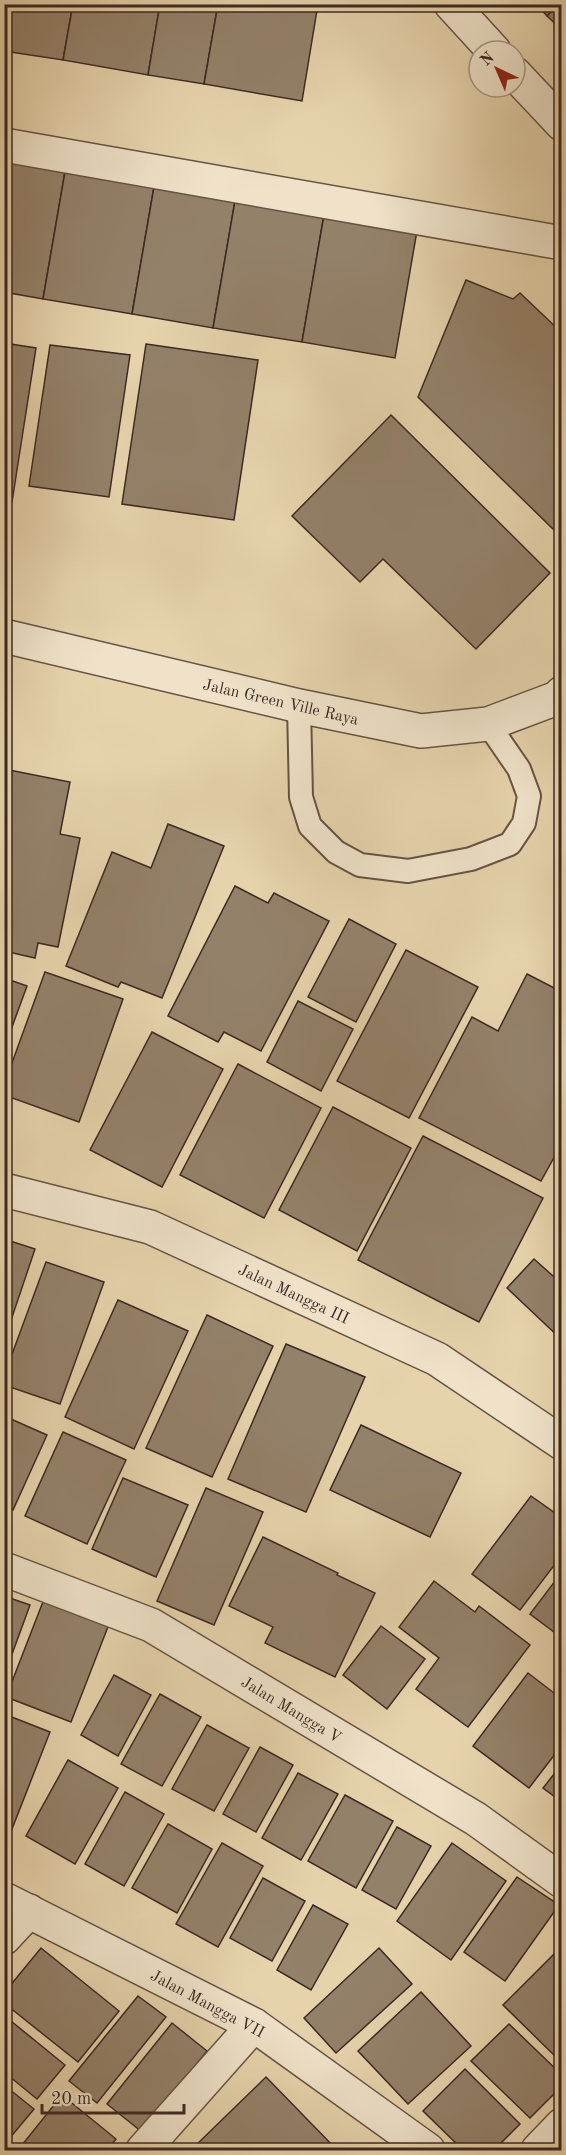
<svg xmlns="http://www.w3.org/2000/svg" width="566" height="2155" font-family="'Old Standard TT',serif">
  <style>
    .building { fill: #94816a; stroke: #3c2922; stroke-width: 1.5 }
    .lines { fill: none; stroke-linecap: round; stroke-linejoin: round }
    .service-casing { stroke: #665444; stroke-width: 26 }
    .minor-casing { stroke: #665444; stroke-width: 36 }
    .tertiary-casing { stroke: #665444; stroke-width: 36 }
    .service { stroke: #efe2c9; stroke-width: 22 }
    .minor { stroke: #efe2c9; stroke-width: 33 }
    .tertiary { stroke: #efe2c9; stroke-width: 33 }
    .labels { text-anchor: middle; stroke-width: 5; stroke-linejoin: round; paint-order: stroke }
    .street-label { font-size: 16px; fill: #3c2922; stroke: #efe2c9 }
  </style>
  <rect width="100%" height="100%" fill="#e6d3ac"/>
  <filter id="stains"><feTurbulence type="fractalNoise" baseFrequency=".00333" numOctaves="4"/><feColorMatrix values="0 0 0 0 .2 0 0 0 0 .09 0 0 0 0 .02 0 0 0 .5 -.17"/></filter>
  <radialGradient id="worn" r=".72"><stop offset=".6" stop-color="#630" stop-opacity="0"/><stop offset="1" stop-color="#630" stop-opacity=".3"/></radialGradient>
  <g class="building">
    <polygon points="4,4 73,4 63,60 4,51"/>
    <polygon points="73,4 160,4 148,75 63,60"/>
    <polygon points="160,4 218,4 204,84 148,75"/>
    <polygon points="218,4 318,4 302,101 204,84"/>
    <polygon points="536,4 559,4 547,16"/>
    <polygon points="559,4 562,4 562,30 547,16"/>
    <polygon points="4,156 66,166 43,299 4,292"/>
    <polygon points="66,166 155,181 132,314 43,299"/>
    <polygon points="155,181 236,195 213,328 132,314"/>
    <polygon points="236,195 325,209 302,342 213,328"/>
    <polygon points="325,209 418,225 395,358 302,342"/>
    <polygon points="466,280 513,299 520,293 562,333 562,523 554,530 418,397"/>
    <polygon points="4,343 36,348 12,502 4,501"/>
    <polygon points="146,344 258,360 234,520 122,504"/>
    <polygon points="50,345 130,355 109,497 29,486"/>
    <polygon points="391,415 550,573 476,649 383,559 360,582 292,516"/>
    <polygon points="4,769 70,782 60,834 80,838 58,947 38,943 35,958 4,951"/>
    <polygon points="168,824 224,846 162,998 121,982 118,987 66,966 112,852 151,868"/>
    <polygon points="235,886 268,903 274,893 329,921 261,1051 224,1032 218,1042 168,1016"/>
    <polygon points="349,919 396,944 356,1022 308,997"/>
    <polygon points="406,950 478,987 409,1118 337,1081"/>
    <polygon points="45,972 123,999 79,1122 4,1095 4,1085"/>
    <polygon points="527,974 562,992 562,1143 541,1181 419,1118 472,1017 498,1031"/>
    <polygon points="4,978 27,986 4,1049"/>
    <polygon points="298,1001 353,1029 321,1091 267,1062"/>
    <polygon points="152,1032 223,1069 162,1187 90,1150"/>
    <polygon points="238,1064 321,1108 264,1218 180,1175"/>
    <polygon points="333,1107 411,1148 357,1251 279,1210"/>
    <polygon points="423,1136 543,1198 479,1322 358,1260"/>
    <polygon points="4,1239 35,1249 4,1341"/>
    <polygon points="534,1259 562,1284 562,1340 507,1288"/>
    <polygon points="46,1262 104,1282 60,1404 4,1385 4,1376"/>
    <polygon points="118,1300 188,1331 134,1449 65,1417"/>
    <polygon points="207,1315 273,1346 212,1477 146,1448"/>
    <polygon points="286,1344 365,1377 306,1512 228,1479"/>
    <polygon points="4,1416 47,1435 13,1510 4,1506"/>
    <polygon points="361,1425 461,1473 430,1537 330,1490"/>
    <polygon points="63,1432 126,1460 87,1544 25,1516"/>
    <polygon points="123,1478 188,1505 156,1577 92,1549"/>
    <polygon points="206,1488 263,1512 214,1625 157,1601"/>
    <polygon points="531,1496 562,1518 562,1555 520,1610 472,1574"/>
    <polygon points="263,1537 338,1573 337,1575 375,1593 335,1677 265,1643 273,1627 229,1606"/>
    <polygon points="562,1572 562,1638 530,1614"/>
    <polygon points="434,1581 475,1612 479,1606 530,1645 468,1727 416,1689 439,1658 399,1627"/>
    <polygon points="46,1594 111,1619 71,1722 6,1697"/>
    <polygon points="4,1596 30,1605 4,1676"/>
    <polygon points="381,1626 425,1659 387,1709 343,1675"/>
    <polygon points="528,1673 562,1699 562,1745 529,1788 473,1746"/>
    <polygon points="114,1675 151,1695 118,1756 81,1735"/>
    <polygon points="160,1694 201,1717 162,1786 121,1764"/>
    <polygon points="4,1714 50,1732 10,1834 4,1832"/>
    <polygon points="207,1725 249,1748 214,1811 172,1789"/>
    <polygon points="260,1747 293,1765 256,1832 223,1814"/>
    <polygon points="68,1760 118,1788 75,1864 26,1836"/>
    <polygon points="562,1764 562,1802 543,1788"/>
    <polygon points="298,1773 338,1794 301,1860 262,1838"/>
    <polygon points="125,1792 164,1814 124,1886 85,1864"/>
    <polygon points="345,1795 393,1821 356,1888 308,1861"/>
    <polygon points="168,1824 212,1849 177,1913 132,1888"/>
    <polygon points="397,1827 431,1846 396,1909 362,1890"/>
    <polygon points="222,1843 263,1866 218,1947 176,1924"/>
    <polygon points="452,1843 506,1881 451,1960 397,1921"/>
    <polygon points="517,1877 559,1905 505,1981 464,1952"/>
    <polygon points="263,1878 305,1901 272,1961 230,1938"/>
    <polygon points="313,1905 348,1924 311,1990 277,1970"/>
    <polygon points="562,1946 562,2055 560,2053 556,2057 503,2005"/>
    <polygon points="41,1948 119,2011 78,2062 4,2003 4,1993"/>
    <polygon points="379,1948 412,1984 336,2053 304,2018"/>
    <polygon points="421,1992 471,2046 408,2104 358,2051"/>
    <polygon points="138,1996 166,2017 97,2103 69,2081"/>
    <polygon points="6,2017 65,2065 37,2099 4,2072"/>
    <polygon points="172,2023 207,2051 142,2132 107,2104"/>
    <polygon points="509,2024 562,2075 562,2086 530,2118 471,2061"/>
    <polygon points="465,2069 520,2124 494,2150 463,2150 423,2111"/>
    <polygon points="266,2077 337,2150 191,2150"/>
    <polygon points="4,2085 34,2109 4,2145"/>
    <polygon points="62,2095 116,2139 107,2150 18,2150"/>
  </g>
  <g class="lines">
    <g class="service-casing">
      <polyline id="service" points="299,706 301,797 310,826 336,852 360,865 408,871 471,859 510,844 524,823 529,796 519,769 488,724"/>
    </g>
    <g class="minor-casing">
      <g id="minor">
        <polyline points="451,4 494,51"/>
        <polyline points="515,74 562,124"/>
        <polyline points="4,145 562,243"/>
        <polyline points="4,1190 150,1227 437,1359 562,1443"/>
        <polyline points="4,1569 151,1625 476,1819 562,1881"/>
        <polyline points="4,1899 254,2025 428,2150"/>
        <polyline points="4,1938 29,1911"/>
        <polyline points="143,2150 254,2025"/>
        <polyline points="538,2150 562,2125"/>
      </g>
    </g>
    <g class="tertiary-casing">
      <polyline id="tertiary" points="4,636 299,706 421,731 488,724 557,698 562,693"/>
    </g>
    <use href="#service" class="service"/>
    <use href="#minor" class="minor"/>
    <use href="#tertiary" class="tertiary"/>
  </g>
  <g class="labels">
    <g class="street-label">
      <text transform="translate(281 701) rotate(13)" y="6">Jalan Green Ville Raya</text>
      <text transform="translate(294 1293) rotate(25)" y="6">Jalan Mangga III</text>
      <text transform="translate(292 1709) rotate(31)" y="6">Jalan Mangga V</text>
      <text transform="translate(208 2003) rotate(28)" y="6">Jalan Mangga VII</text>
    </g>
  </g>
  <rect width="566" height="2155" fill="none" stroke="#e6d3ac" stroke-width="24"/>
  <rect x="6" y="6" width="554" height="2143" fill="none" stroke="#3c2922" stroke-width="3"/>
  <rect x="12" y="12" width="542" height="2131" fill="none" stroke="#3c2922" stroke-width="1.5"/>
  <g transform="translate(497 69) rotate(316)"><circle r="28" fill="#efe2c9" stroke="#a79886" stroke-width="1.5"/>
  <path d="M0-4.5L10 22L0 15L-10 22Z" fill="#8f2418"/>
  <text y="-9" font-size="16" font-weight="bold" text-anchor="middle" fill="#3c2922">N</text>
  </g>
  <path d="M42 2104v9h142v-9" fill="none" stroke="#3c2922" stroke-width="3"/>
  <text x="51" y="2104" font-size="18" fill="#3c2922" stroke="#efe2c9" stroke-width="4.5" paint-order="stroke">20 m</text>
  <rect width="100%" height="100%" filter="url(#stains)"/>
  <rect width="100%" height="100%" fill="url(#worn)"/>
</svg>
